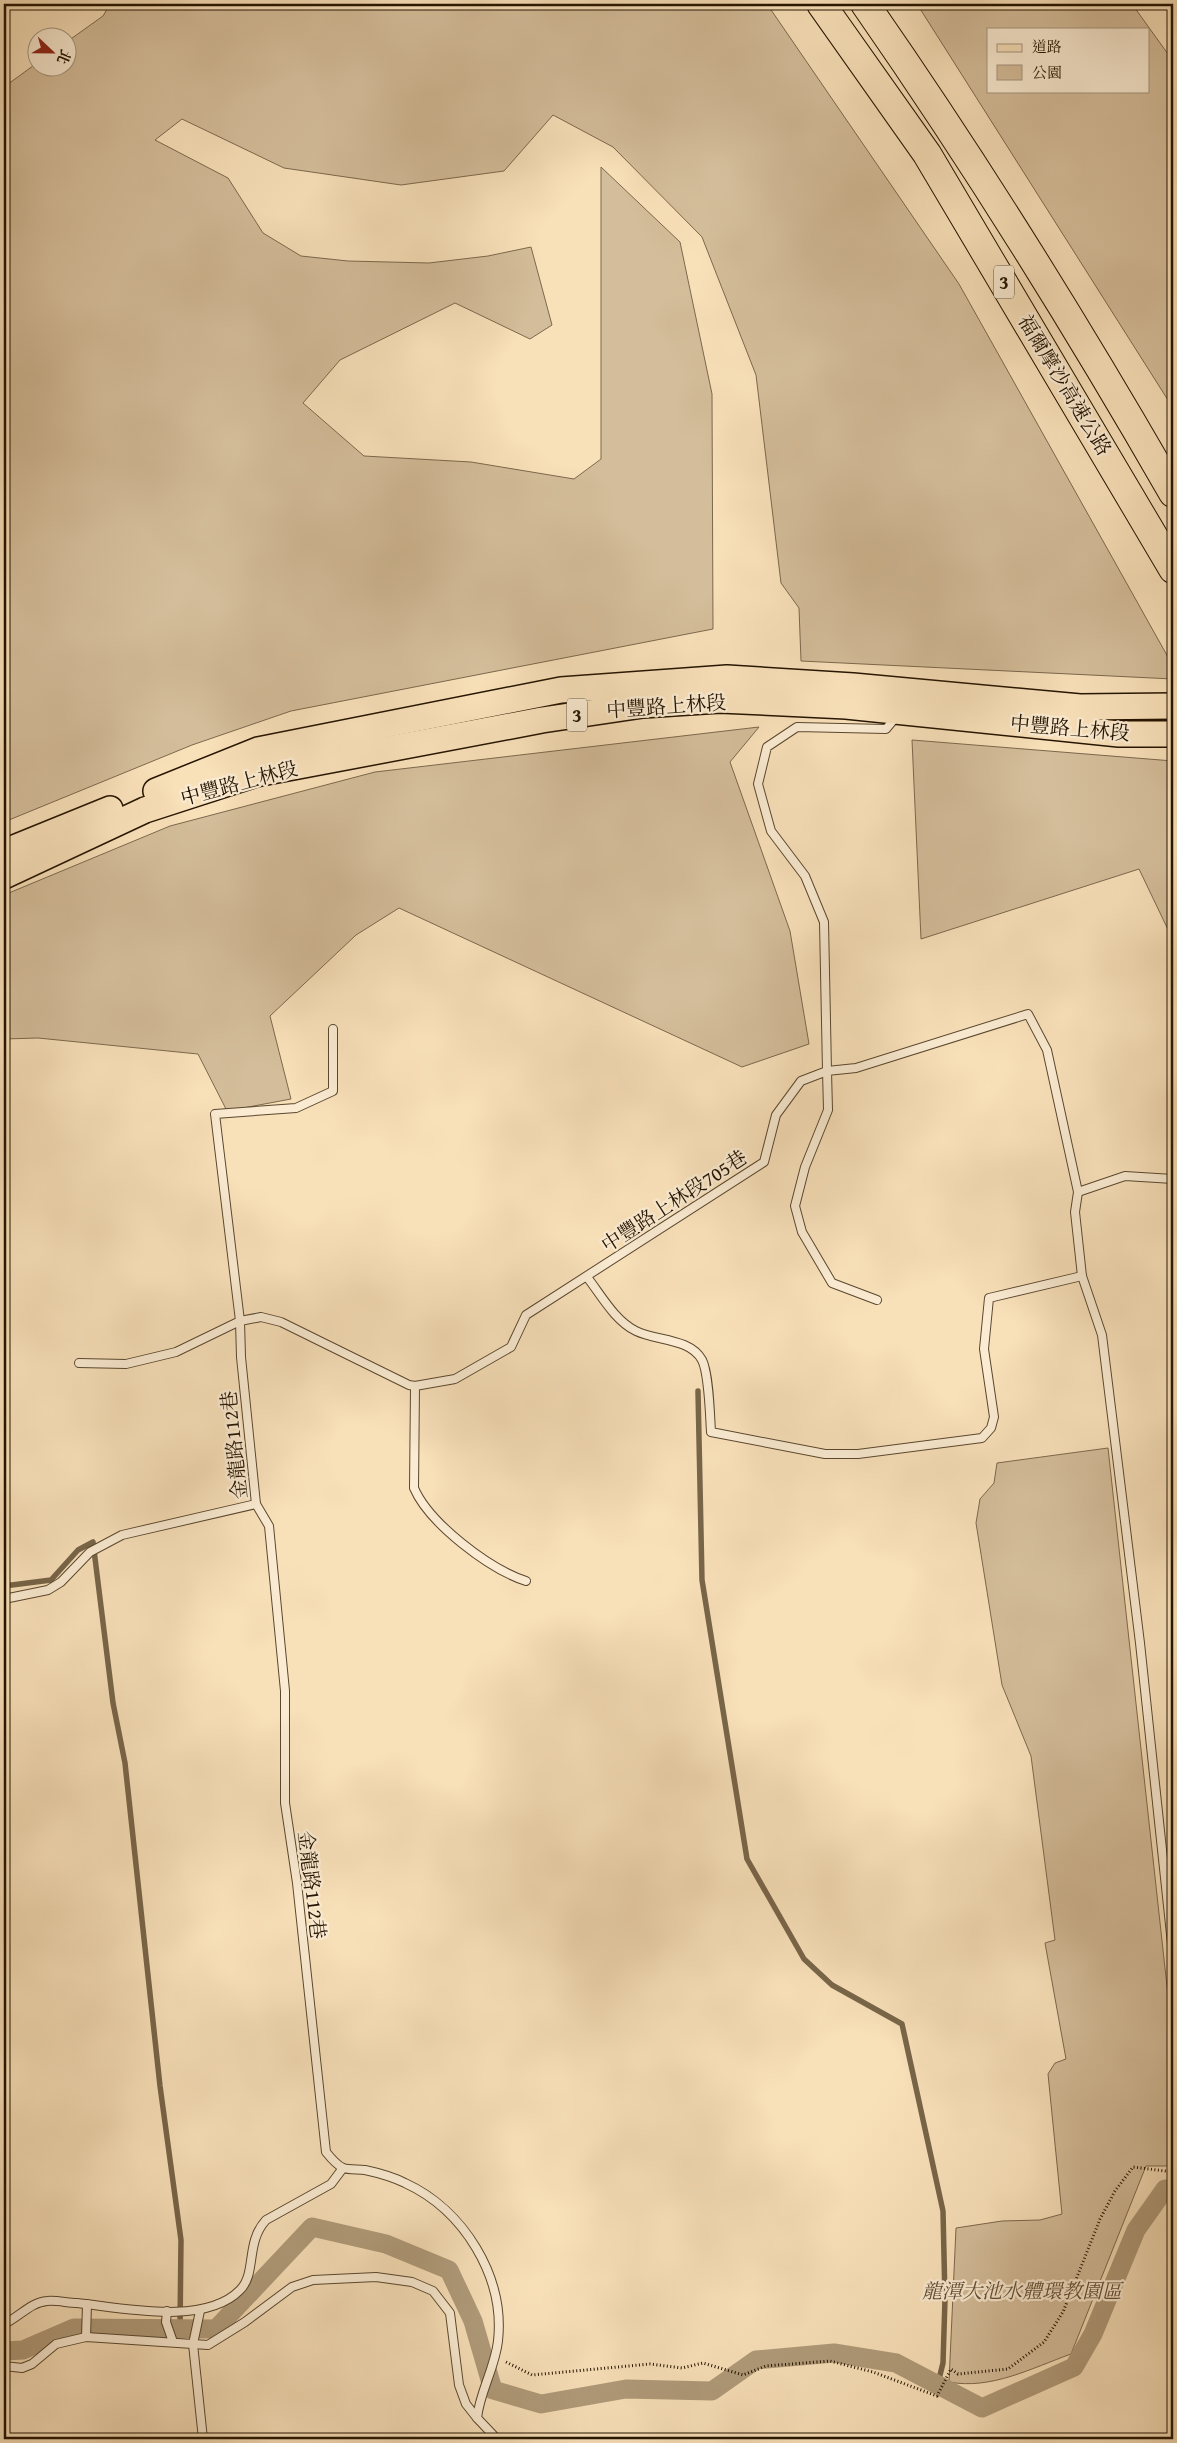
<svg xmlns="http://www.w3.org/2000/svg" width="1177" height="2443" font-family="'Gentium Book Plus','Noto Serif TC',serif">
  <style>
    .green { fill: #d4bd9a; stroke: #7c684d; fill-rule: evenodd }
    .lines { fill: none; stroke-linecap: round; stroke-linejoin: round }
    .stream { stroke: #786549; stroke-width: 5.5 }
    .canal { stroke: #b09b7a; stroke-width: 19 }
    .lane-casing { stroke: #5a472e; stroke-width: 10 }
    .primary-casing { stroke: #251400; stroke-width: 28 }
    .highway-casing { stroke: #251400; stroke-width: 30 }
    .path { stroke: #251400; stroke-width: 3; stroke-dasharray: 1 2.5; stroke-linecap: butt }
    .lane { stroke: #faebd2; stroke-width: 8 }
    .primary { stroke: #f8e0b9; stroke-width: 25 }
    .highway { stroke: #f8e0b9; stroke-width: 28 }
    .labels { text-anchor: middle; stroke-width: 4.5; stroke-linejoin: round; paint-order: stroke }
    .shield { fill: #faebd2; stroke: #65543f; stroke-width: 1 }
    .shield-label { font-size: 19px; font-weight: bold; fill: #251400 }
    .street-label { font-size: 20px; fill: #251400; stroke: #faebd2 }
    .park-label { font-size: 20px; font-style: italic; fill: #624f36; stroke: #faebd2 }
  </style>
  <rect width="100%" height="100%" fill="#f8e0b9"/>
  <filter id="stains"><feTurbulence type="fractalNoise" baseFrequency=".004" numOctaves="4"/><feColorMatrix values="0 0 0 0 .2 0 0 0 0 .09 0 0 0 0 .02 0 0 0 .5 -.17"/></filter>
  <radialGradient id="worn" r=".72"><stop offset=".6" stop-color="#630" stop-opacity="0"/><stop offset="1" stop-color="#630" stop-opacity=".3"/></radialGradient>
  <g class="green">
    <polygon points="110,4 767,4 959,284 1173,666 1173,679 801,661 799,608 781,583 756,375 702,237 613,147 553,115 504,171 401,185 284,168 182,119 155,140 228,178 263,233 301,256 348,261 429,263 488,256 531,247 552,325 530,339 455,303 340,360 303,403 364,456 471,462 574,479 601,459 601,167 680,242 712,394 713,629 291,711 192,745 4,822 4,87 37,63 38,68 68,68 68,41 103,16"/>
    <path d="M917,4H1132L1173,61V408ZM988,29H1148V91H988Z"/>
    <polygon points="759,727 730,762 790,931 809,1044 742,1067 399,908 356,935 270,1016 291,1099 227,1111 198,1054 38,1038 4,1039 4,895 170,826 375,772"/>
    <polygon points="912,740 1173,761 1173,940 1139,869 921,939"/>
    <path d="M1108,1448L1172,2032L1173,2166H1146L1071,2354C1032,2368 991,2390 949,2382L956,2228L1002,2221L1040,2220L1062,2214L1048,2074L1055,2063L1066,2059L1045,1943L1055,1940L1031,1756L1002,1685L976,1523L980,1499L994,1483L997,1463Z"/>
  </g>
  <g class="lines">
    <g class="stream">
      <polyline points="698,1391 702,1580 747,1859 804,1959 832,1985 902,2024 943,2211 945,2299 943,2363 938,2383"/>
      <polyline points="4,1586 51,1580 78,1550 93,1542 113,1703 125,1763 160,2086 181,2240 180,2329"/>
    </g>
    <polyline class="canal" points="4,2351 23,2350 74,2328 216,2329 312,2227 386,2244 449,2270 473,2321 493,2390 541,2404 626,2389 712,2391 756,2360 834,2353 896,2363 982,2408 1074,2367 1093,2334 1136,2230 1165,2189 1173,2194"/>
    <g class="lane-casing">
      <g id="lane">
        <polyline points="1078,1192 1125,1176 1173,1179"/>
        <path d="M587,1277C601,1295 615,1321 636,1331C656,1341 690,1338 702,1360C709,1373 710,1416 711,1432L825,1454H858L982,1438L991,1428L994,1417L984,1349L989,1298L1082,1276"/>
        <polyline points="877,1300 832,1283 802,1232 795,1206 805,1167 828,1110 827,1071 856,1068 1028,1014 1047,1050 1078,1192 1075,1212 1082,1276 1102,1335 1140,1643 1173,1953"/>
        <polyline points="79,1363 126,1364 176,1352 240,1321 215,1114 296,1108 333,1091 333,1029"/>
        <path d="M415,1386L414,1488C429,1523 489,1569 526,1581"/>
        <polyline points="4,1599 48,1590 61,1582 90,1552 122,1535 256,1504"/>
        <polyline points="167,2311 166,2322 173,2342"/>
        <polyline points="200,2311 193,2344 203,2439"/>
        <path d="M4,2324C18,2318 31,2302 47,2301C57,2300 68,2303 77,2303C123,2308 205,2326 240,2290C257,2273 245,2243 266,2220L331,2184L343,2168"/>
        <polyline points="86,2337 87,2304"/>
        <polyline points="4,2366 22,2368 32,2364 56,2344 86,2337 208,2345 245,2322 292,2287 313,2280 376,2277 412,2282 433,2291 450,2313 459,2385 466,2404 477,2418"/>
        <path d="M497,2439L477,2418C480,2391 495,2368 498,2341C505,2277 464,2210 405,2183C393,2177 379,2173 365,2170C359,2169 349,2170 343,2168C337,2165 330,2157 326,2152L297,1883L285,1803V1691L269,1526L256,1504L241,1357L240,1321L261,1317L281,1322L409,1385L415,1386L455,1379L511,1347L526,1315L764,1162L776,1115L801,1081L827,1071L824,922L805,876L771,831L758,784L767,747L797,727L886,729L896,717"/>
      </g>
    </g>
    <g class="primary-casing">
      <g id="primary">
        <polyline points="156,791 258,750 561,690 727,678 853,686 1080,707 1173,706"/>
        <polyline points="4,852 110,809"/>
        <polyline points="4,876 145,810 256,774 542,720 643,705 720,700 846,706 1119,734 1173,734"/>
      </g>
    </g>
    <g class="highway-casing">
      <g id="highway">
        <polyline points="821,4 927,154 1173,569"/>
        <path d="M865,4C975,162 1077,326 1173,493"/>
      </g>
    </g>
    <polyline class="path" points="506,2362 532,2375 650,2364 682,2368 703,2363 743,2375 766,2366 830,2361 873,2372 937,2396 951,2369 958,2374 1008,2369 1044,2342 1063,2312 1100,2219 1115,2191 1133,2167 1173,2172"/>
    <use href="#lane" class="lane"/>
    <use href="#primary" class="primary"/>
    <use href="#highway" class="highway"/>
  </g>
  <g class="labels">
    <g class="shield">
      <rect x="994" y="265.5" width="20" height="33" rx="4"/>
      <rect x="567" y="698.5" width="20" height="33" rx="4"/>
    </g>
    <g class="shield-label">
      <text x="1004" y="289">3</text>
      <text x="577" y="722">3</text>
    </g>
    <g class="street-label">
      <text transform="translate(1065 385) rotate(59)" y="7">福爾摩沙高速公路</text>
      <text transform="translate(666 706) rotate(-4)" y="7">中豐路上林段</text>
      <text transform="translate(1070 728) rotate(5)" y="7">中豐路上林段</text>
      <text transform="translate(239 783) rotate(-15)" y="7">中豐路上林段</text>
      <text transform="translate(674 1201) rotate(-33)" y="7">中豐路上林段705巷</text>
      <text transform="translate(234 1445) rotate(-96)" y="7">金龍路112巷</text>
      <text transform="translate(312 1885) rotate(83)" y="7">金龍路112巷</text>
    </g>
    <g class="park-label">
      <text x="1022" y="2298">龍潭大池水體環教園區</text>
    </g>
  </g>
  <rect width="1177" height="2443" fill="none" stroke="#f8e0b9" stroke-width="20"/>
  <rect x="5" y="5" width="1167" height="2433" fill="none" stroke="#251400" stroke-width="2.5"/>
  <rect x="10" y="10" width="1157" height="2423" fill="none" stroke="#251400"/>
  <rect x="987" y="28" width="162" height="65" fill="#faebd2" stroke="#a5957e"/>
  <rect x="997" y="44" width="25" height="8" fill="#f8e0b9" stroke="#a5957e"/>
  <text x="1032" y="52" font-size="15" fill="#251400">道路</text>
  <rect x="997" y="65" width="25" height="15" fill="#d4bd9a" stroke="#a5957e"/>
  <text x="1032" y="78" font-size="15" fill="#251400">公園</text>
  <g transform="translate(52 52) rotate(112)"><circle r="24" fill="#faebd2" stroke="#a5957e"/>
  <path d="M0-4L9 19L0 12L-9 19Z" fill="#8f2418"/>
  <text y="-8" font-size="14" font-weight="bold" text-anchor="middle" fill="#251400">北</text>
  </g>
  <rect width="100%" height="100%" filter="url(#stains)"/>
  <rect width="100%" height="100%" fill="url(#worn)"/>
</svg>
